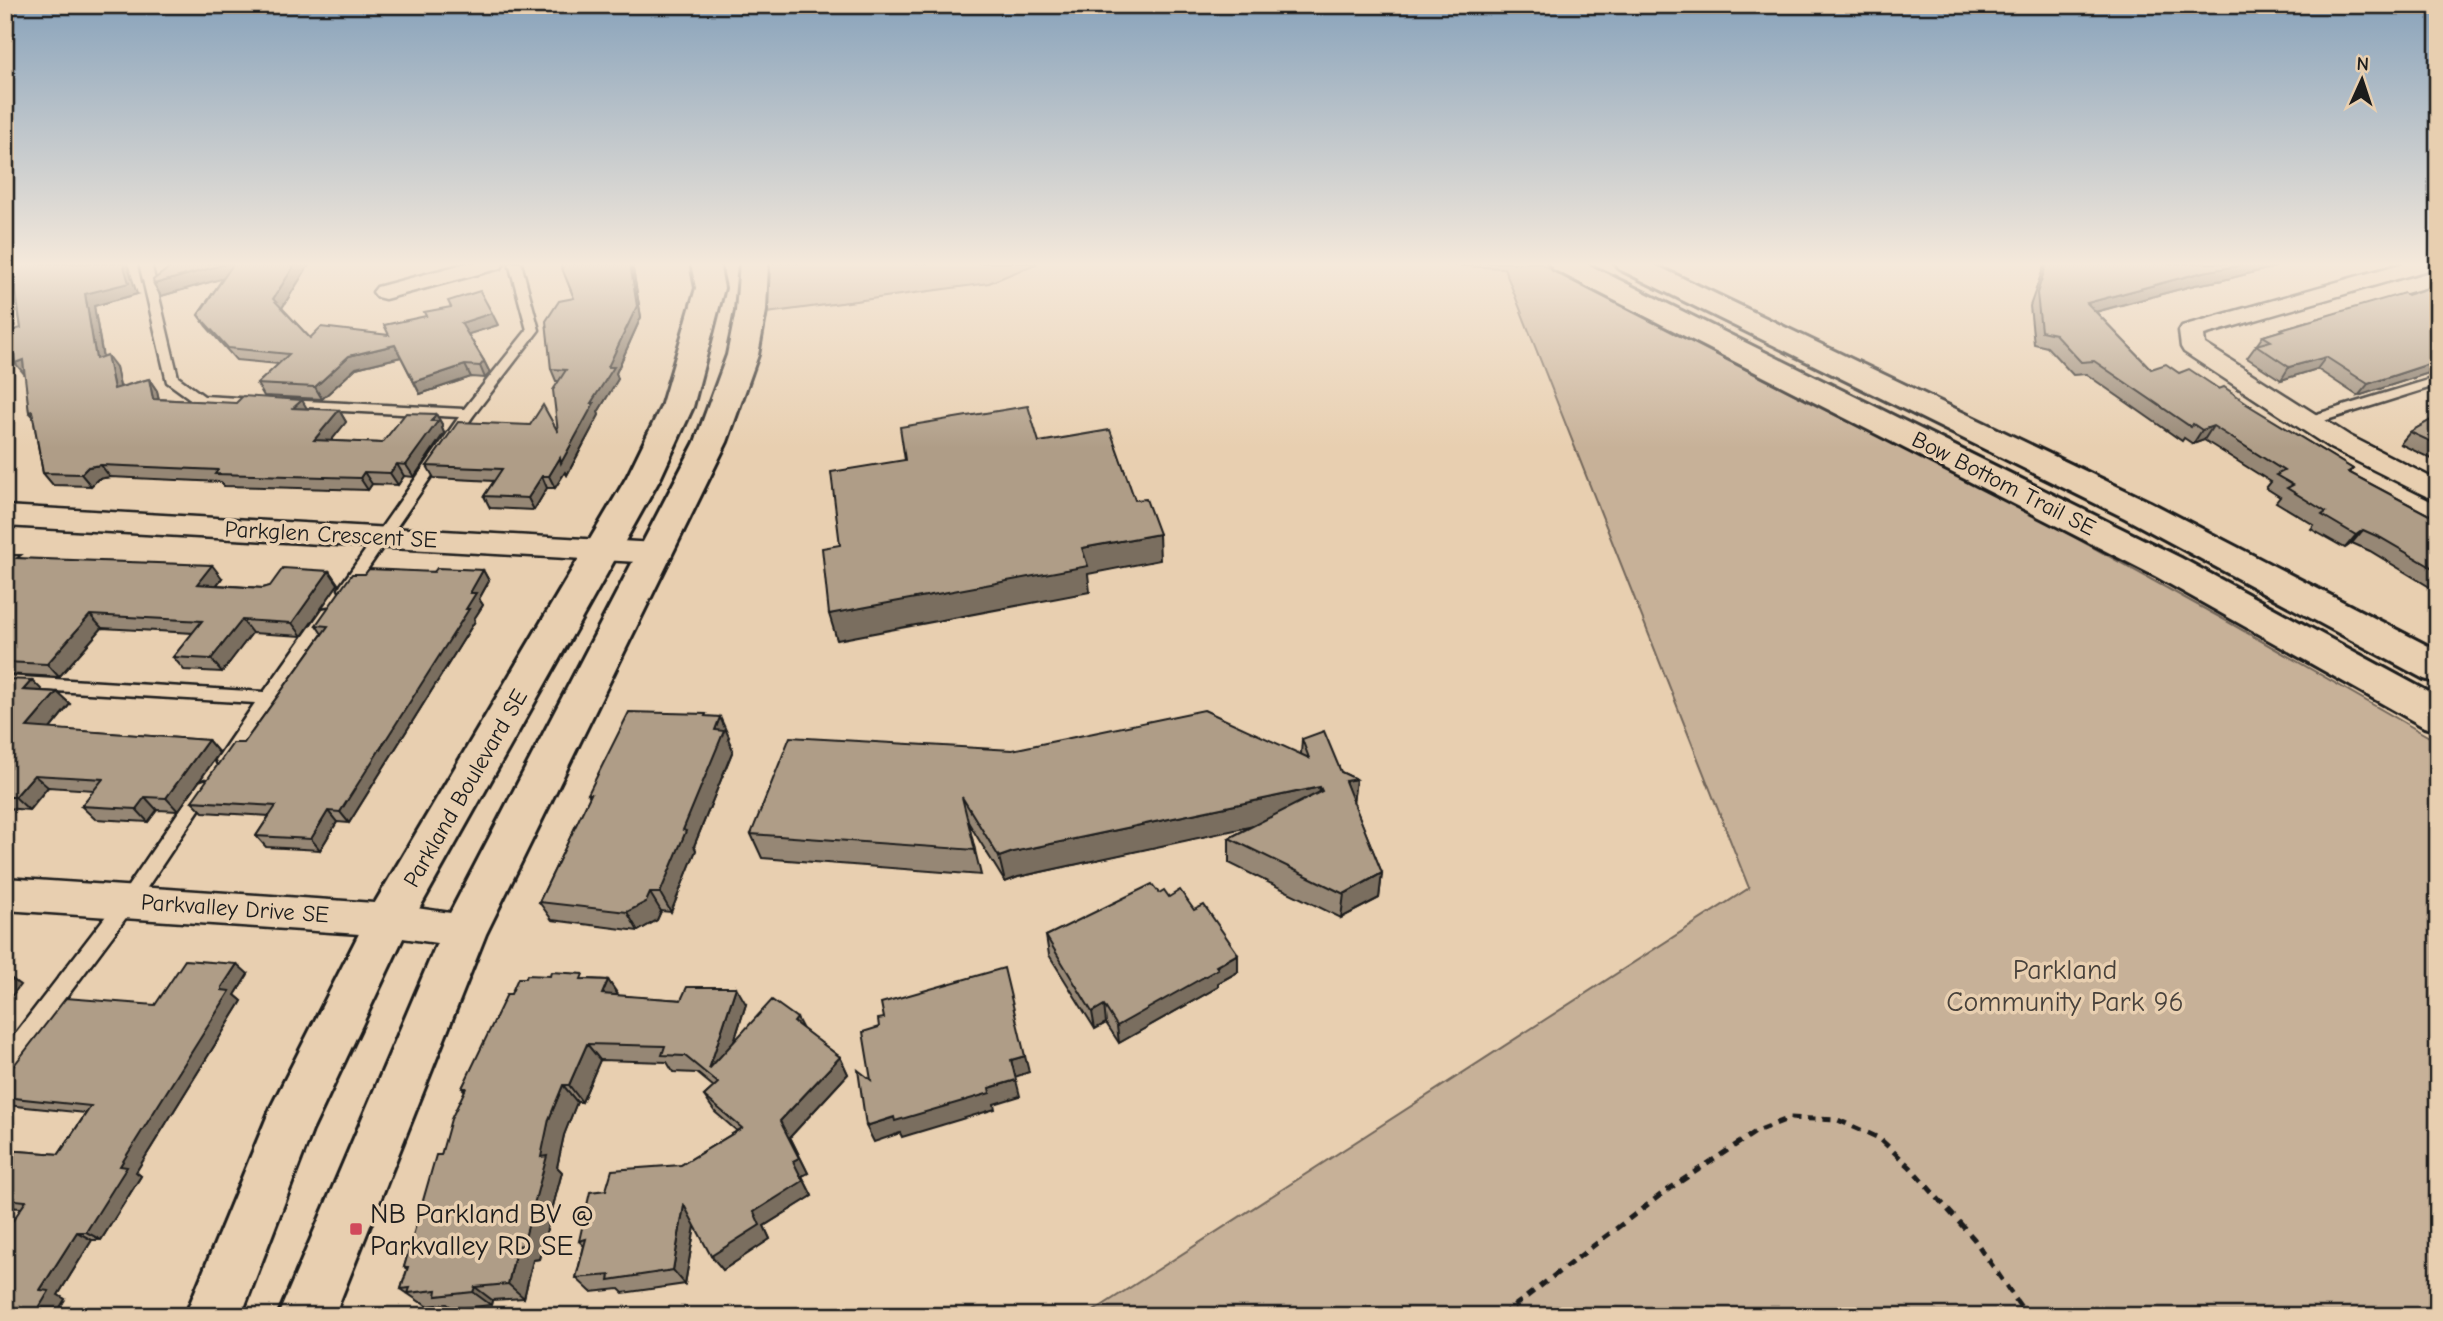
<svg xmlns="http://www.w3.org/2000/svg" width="2443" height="1321" font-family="'Comic Neue',sans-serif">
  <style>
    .green { fill: #c7b198; stroke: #72665a; stroke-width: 2 }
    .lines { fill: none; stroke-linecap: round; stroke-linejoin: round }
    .lane-casing { stroke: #1c1c1c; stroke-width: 5 }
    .street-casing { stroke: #1c1c1c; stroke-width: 5 }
    .secondary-casing { stroke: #1c1c1c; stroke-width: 6 }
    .path { stroke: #1c1c1c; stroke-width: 5; stroke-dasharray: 9 7; stroke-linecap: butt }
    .lane { fill: #e8cfb0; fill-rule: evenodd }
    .street { fill: #e8cfb0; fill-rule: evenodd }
    .secondary { fill: #e8cfb0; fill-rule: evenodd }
    .wall { fill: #968774; stroke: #1c1c1c; stroke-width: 2 }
    .shaded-wall { fill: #7a6e5e; stroke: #1c1c1c; stroke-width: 2 }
    .building { fill: #af9d87; stroke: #1c1c1c; stroke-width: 2 }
    .poi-dot { fill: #d1495b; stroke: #e8cfb0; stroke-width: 2.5 }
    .labels { text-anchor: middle; stroke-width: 7; stroke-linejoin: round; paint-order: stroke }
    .street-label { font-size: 23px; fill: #1c1c1c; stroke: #e8cfb0 }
    .near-park-label { font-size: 28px; fill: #47413b; stroke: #e8cfb0 }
    .near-poi-label { font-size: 28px; fill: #1c1c1c; stroke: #e8cfb0; text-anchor: start }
  </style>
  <rect width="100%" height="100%" fill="#e8cfb0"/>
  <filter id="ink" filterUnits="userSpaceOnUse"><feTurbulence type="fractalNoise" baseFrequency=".0143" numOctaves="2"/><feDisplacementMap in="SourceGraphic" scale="14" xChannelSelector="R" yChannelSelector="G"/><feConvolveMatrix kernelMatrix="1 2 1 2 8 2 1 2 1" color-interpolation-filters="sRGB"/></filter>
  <g filter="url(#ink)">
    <g class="green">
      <polygon points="761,263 1038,263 989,283 766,313"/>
      <polygon points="1390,263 1540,263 1823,409 2000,496 2223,619 2438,742 2438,1316 1086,1316 1749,888 1504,268"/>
    </g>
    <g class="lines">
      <g class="lane-casing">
        <g id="lane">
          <polygon points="139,263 151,263 178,377 204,396 256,399 263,403 261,406 196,403 167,382"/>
          <polygon points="509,263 521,263 539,330 473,416 351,593 341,593 339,589 341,585 459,417 285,408 278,404 285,400 464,409 527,330"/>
          <polygon points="2438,377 2438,385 2314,424 2309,425 2302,421 2304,418"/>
          <polygon points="328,608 336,613 333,617 230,765 218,765 216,760 255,703 5,688 5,676 264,692 323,609"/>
          <polygon points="205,780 211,782 214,787 211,792 134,907 12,1070 5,1072 5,1047 122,895 199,782"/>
        </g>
      </g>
      <g class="street-casing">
        <g id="street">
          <polygon points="467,263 505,263 501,268 385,299 377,297 373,292 377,287"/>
          <polygon points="2404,263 2438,263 2438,267 2204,335 2205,344 2350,436 2438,481 2438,502 2330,448 2184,352 2181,347 2179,331 2182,326"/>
          <polygon points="5,506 656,543 666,546 671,553 666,560 656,563 5,526"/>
          <polygon points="5,878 389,904 464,915 477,919 483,931 477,943 464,947 389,936 5,910"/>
        </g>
      </g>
      <g class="secondary-casing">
        <g id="secondary">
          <polygon points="691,263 719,263 724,288 693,407 661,477 405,934 312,1131 241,1316 185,1316 272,1105 373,906 627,477 661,407 696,288"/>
          <polygon points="740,263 768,263 766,311 758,355 727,442 486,934 334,1316 278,1316 448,917 695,442 727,355 736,311"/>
          <polygon points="1549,263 1585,263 2181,558 2438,697 2438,731 2424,727 2155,576 1553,269"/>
          <polygon points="1615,263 1651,263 2150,502 2438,651 2438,683 2424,679 2125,518 1619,269"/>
        </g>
      </g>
      <polyline class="path" points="1501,1316 1663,1193 1757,1131 1790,1118 1838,1120 1879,1138 1910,1167 1974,1239 2027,1316"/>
      <use href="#lane" class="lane"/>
      <use href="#street" class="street"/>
      <use href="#secondary" class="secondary"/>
    </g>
    <g class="wall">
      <polygon points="12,263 137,294 94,306 103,357 116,367 120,387 149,379 157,391 159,399 339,410 346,422 331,441 382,443 436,414 443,426 442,428 444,433 414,477 404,476 398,485 372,484 368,490 224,486 221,482 110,477 98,479 91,486 53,485 43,473 33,416 29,412 21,328"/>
      <polygon points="310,263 282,308 310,338 389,335 498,325 468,334 484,361 490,373 485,378 471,377 420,394 401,357 356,368 322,399 264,396 257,384 279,364 236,360 206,326 198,315 223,278 161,296 154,284"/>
      <polygon points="560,263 632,263 641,317 616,373 618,379 598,412 599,415 567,475 565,472 555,488 547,488 534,510 490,508 484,496 494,481 434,478 427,466 558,432 559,381 556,381 551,369 574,298"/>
      <polygon points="2045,263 2291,263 2223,280 2195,285 2096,312 2151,369 2179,373 2219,389 2353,469 2350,473 2429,515 2438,514 2438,592 2370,551 2352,543 2345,548 2311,529 2314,525 2276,502 2280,497 2266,488 2271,482 2204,440 2193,444 2184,438 2182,441 2086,374 2073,375 2047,347 2034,344 2030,306"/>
      <polygon points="2438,285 2438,370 2358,396 2317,369 2281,380 2247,358 2263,336 2280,331 2281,329"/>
      <polygon points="2438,416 2438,462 2400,444 2410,432"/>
      <polygon points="5,555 24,559 222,578 217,585 263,588 329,571 338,584 302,636 252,633 222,672 184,670 173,657 193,633 102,628 59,677 5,674"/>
      <polygon points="483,570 489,581 479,599 483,605 474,619 475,621 349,823 337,822 320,850 266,847 256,836 269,816 203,812 192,801 244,743 322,634 316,625 365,574"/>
      <polygon points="5,679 42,691 57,692 70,704 50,729 208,740 219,753 178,811 157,810 148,822 95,819 81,806 95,790 48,787 29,810 5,808"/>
      <polygon points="707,717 729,737 728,739 733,750 694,846 696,850 671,912 661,911 657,920 638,931 552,920 539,902 590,797 588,794"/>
      <polygon points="1302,739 1341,772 1356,779 1353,802 1382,873 1379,898 1341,918 1229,863 1229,838 1254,825 1018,877 1005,882 968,822 981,875 762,858 751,834 1012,750 1301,754"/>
      <polygon points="1159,893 1169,897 1238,972 1218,983 1218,987 1119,1043 1106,1023 1095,1029 1049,955 1046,936"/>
      <polygon points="248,974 235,995 242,1001 136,1172 141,1176 101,1240 92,1240 58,1295 65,1299 55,1316 5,1316 21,1208 5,1207 5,1150 59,1154 86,1113 6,1105 5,1077 155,1005"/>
      <polygon points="586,979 608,980 619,996 746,1004 734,1042 802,1029 840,1057 848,1074 790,1137 808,1173 802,1176 812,1196 764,1226 770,1239 723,1270 695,1226 685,1284 623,1293 619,1289 591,1292 576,1278 584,1246 579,1241 606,1190 681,1165 737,1131 715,1112 704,1096 714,1087 697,1073 673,1072 667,1062 600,1060 582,1102 577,1102 564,1135 557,1167 562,1172 539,1259 533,1260 524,1298 492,1300 491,1305 454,1309 447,1304 427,1306 422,1302 420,1302 401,1289 407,1269 404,1267 441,1155 465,1091 462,1088 511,994"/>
    </g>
    <g class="shaded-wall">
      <polygon points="123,263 127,263 137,294 94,306 105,371 96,359 85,294"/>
      <polygon points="229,263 236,263 242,273 161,296 154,284"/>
      <polygon points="296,263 310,263 280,311 273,299"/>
      <polygon points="630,263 632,263 641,317 616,373 618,379 598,412 599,415 567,475 565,472 555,488 549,476 591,403 608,367"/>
      <polygon points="2249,263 2291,263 2223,280 2195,285 2080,316 2087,303 2203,272"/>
      <polygon points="492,313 498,325 466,335 461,323"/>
      <polygon points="395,345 401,357 356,368 322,399 315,387 349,356"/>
      <polygon points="107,355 116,367 123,401 114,389"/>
      <polygon points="2326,357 2317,369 2281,380 2289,367"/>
      <polygon points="23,360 25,375 15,363"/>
      <polygon points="484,361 490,373 485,378 480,366"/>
      <polygon points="2438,361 2438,370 2358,396 2368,384"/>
      <polygon points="465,365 471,377 420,394 414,382"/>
      <polygon points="149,379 157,391 161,411 153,399"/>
      <polygon points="302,400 309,412 293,408"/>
      <polygon points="339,410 346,422 322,452 314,440"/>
      <polygon points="436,414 443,426 442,428 444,433 414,477 406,465 431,421"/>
      <polygon points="2213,426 2204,440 2193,444 2202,430"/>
      <polygon points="397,464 404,476 398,485 390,473"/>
      <polygon points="101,465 110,477 98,479 91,486 81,474 88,467"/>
      <polygon points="364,472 372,484 368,490 360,478"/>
      <polygon points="542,476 547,488 534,510 528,498"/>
      <polygon points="2363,530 2352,543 2345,548 2356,535"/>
      <polygon points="1159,534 1160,560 1088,574 1090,592 837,640 829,614 1082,548"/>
      <polygon points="212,565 222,578 207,597 197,584"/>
      <polygon points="483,570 489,581 479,599 483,605 474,619 475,621 349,823 340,812"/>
      <polygon points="329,571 338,584 302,636 292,623"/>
      <polygon points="90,615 102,628 59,677 47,664"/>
      <polygon points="242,620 252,633 222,672 211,659"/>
      <polygon points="32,680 45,693 23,690"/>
      <polygon points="57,692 70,704 41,740 27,727"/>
      <polygon points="720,717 729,737 728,739 733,750 694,846 696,850 671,912 660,893 683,830 715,730"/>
      <polygon points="208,740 219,753 178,811 166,798"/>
      <polygon points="34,775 48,787 29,810 15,797"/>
      <polygon points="1356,779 1353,804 1345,781"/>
      <polygon points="1320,787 1318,812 1018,877 1005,882 999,857 1013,852"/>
      <polygon points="145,797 157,810 148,822 136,809"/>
      <polygon points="328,811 337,822 320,850 311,839"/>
      <polygon points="1382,873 1379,898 1341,918 1344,894"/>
      <polygon points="650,893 661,911 657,920 638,931 627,912"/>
      <polygon points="1238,954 1238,972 1218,983 1218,987 1119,1043 1117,1026"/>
      <polygon points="237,964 248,974 235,995 242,1001 136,1172 141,1176 101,1240 86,1232 120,1166 222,990 222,987"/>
      <polygon points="5,974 20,985 5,1005"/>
      <polygon points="608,980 620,998 602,994"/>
      <polygon points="736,987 746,1004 720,1085 709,1069"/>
      <polygon points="1104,1005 1106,1023 1095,1029 1092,1012"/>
      <polygon points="797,1018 806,1035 794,1022"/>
      <polygon points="587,1044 600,1060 582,1102 569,1085"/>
      <polygon points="1025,1056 1029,1072 1015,1077 1011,1060"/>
      <polygon points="840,1057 848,1074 790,1137 808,1173 802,1176 812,1196 764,1226 770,1239 723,1270 711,1256 754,1212 780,1121"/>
      <polygon points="1016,1080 1020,1096 994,1104 995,1109 902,1137 900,1133 874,1142 866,1126"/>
      <polygon points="563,1085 577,1102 564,1135 557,1167 562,1172 539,1259 533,1260 524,1298 508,1284 549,1119"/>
      <polygon points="684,1205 696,1220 685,1284 673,1270"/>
      <polygon points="77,1232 92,1240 58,1295 65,1299 55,1316 34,1316 40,1290"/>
      <polygon points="475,1287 492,1300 491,1305 473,1292"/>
    </g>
    <g class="building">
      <polygon points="12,263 123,263 129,283 85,294 96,359 107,355 114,389 149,379 153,399 236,403 243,396 302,400 293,408 339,410 314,440 382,443 406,413 436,414 431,421 438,421 406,465 397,464 390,473 364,472 360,478 215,474 218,470 101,465 88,467 81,474 43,473 32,411 29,412 23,360 15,363 11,331 21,328"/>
      <polygon points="176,263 229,263 154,284 153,280"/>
      <polygon points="234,263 296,263 273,299 310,338 321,327 389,335 384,325 426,316 424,312 451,307 448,301 480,291 492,313 461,323 484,361 480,366 465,365 414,382 395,345 349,356 315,387 257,384 289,354 228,348 198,315"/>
      <polygon points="560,263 630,263 637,306 608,367 614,367 591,403 594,403 561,463 560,458 549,476 542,476 528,498 484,496 502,469 427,466 458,422 530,425 543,405 558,432 553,390 566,370 551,369 546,321 559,301 574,298"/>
      <polygon points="2047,263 2249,263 2232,267 2203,272 2087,303 2151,369 2166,364 2179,373 2189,369 2219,389 2224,387 2250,405 2248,405 2353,469 2348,472 2429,515 2434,512 2438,514 2438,571 2381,538 2363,530 2356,535 2322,515 2326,512 2287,488 2293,485 2276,475 2284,471 2213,426 2202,430 2193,424 2191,427 2094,361 2081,362 2055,334 2041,331 2037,293"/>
      <polygon points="2438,285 2438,361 2368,384 2326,357 2289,367 2256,345 2271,341 2263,336 2283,330 2281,329 2404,293 2407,295"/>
      <polygon points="1028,406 1039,442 1110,430 1135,500 1146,499 1159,534 1082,548 1088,566 829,614 822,548 840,545 831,472 905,460 900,427"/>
      <polygon points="2438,416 2438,445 2410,432"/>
      <polygon points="5,555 21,555 17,558 212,565 197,584 263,588 270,586 283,568 329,571 292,623 242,620 211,659 173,657 202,621 90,615 47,664 5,662"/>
      <polygon points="437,568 483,570 470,593 476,593 466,609 469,609 340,812 328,811 311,839 256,836 276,806 192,801 233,743 244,743 328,626 316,625 352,574 365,574 369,569 434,572"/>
      <polygon points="5,679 32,680 23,690 57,692 27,727 208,740 166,798 145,797 136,809 81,806 103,779 34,775 15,797 5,797"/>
      <polygon points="1204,710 1309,758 1302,739 1324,731 1341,772 1356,779 1345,781 1382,873 1344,894 1229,838 1322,791 1320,787 1013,852 999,857 962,797 975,850 751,834 790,737 1012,750"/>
      <polygon points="629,712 706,714 705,716 720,717 715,730 724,731 683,830 686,831 660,893 650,893 646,902 627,912 539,902 591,794 588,794"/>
      <polygon points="1152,884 1159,893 1164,890 1169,897 1180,890 1194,910 1204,905 1238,954 1216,966 1218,969 1117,1026 1104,1005 1092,1012 1046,936"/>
      <polygon points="185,960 237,964 222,987 222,990 230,991 120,1166 127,1167 86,1232 77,1232 40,1290 49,1291 34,1316 5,1316 5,1232 26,1201 5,1199 5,1150 59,1154 91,1106 5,1097 5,1077 66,998 155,1005"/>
      <polygon points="1004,968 1025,1056 1011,1060 1016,1080 989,1088 990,1093 895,1121 894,1117 866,1126 858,1070 871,1080 863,1032 879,1027 878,1019 884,1018 881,1003"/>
      <polygon points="551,972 583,974 581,979 608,980 602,994 681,1000 687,987 736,987 709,1069 772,1000 797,1018 794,1022 840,1057 780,1121 799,1158 793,1161 803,1181 754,1212 760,1225 711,1256 684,1205 673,1270 609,1280 610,1275 576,1278 586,1239 579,1241 590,1192 606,1190 612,1170 681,1165 742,1128 704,1096 718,1083 685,1056 662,1055 665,1046 587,1044 569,1085 563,1085 549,1119 541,1157 547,1156 523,1245 517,1246 508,1284 475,1287 473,1292 436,1296 437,1290 408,1293 410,1288 401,1289 408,1267 404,1267 436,1155 441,1155 451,1119 466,1088 462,1088 507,994 511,994 518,978 526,978 527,975 550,976"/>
    </g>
  </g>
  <linearGradient id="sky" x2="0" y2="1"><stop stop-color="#89a3bb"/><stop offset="0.59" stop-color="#f5e9db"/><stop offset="1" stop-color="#f5e9db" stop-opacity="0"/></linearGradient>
  <rect width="2443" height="448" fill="url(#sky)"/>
  <rect class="poi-dot" x="349" y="1222" width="14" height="14" rx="3.5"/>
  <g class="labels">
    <g class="street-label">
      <text transform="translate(2004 483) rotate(27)" y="8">Bow Bottom Trail SE</text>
      <text transform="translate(331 534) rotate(3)" y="8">Parkglen Crescent SE</text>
      <text transform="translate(465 788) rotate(-60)" y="8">Parkland Boulevard SE</text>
      <text transform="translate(235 908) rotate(4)" y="8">Parkvalley Drive SE</text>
    </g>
    <g class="near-park-label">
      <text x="2065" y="979">Parkland<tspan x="2065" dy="32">Community Park 96</tspan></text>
    </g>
    <g class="near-poi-label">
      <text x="370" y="1223">NB Parkland BV @<tspan x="370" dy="32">Parkvalley RD SE</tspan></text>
    </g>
  </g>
  <rect width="2443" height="1321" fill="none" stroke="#e8cfb0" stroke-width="28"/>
  <rect x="14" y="14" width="2415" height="1293" fill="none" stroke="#1c1c1c" stroke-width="2.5" filter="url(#ink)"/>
  <g transform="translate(2362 80) rotate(3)" stroke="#e8cfb0" stroke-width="5" paint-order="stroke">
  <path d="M0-5L12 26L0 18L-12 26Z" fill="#1c1c1c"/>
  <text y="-10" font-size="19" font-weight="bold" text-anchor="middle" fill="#1c1c1c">N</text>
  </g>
</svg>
